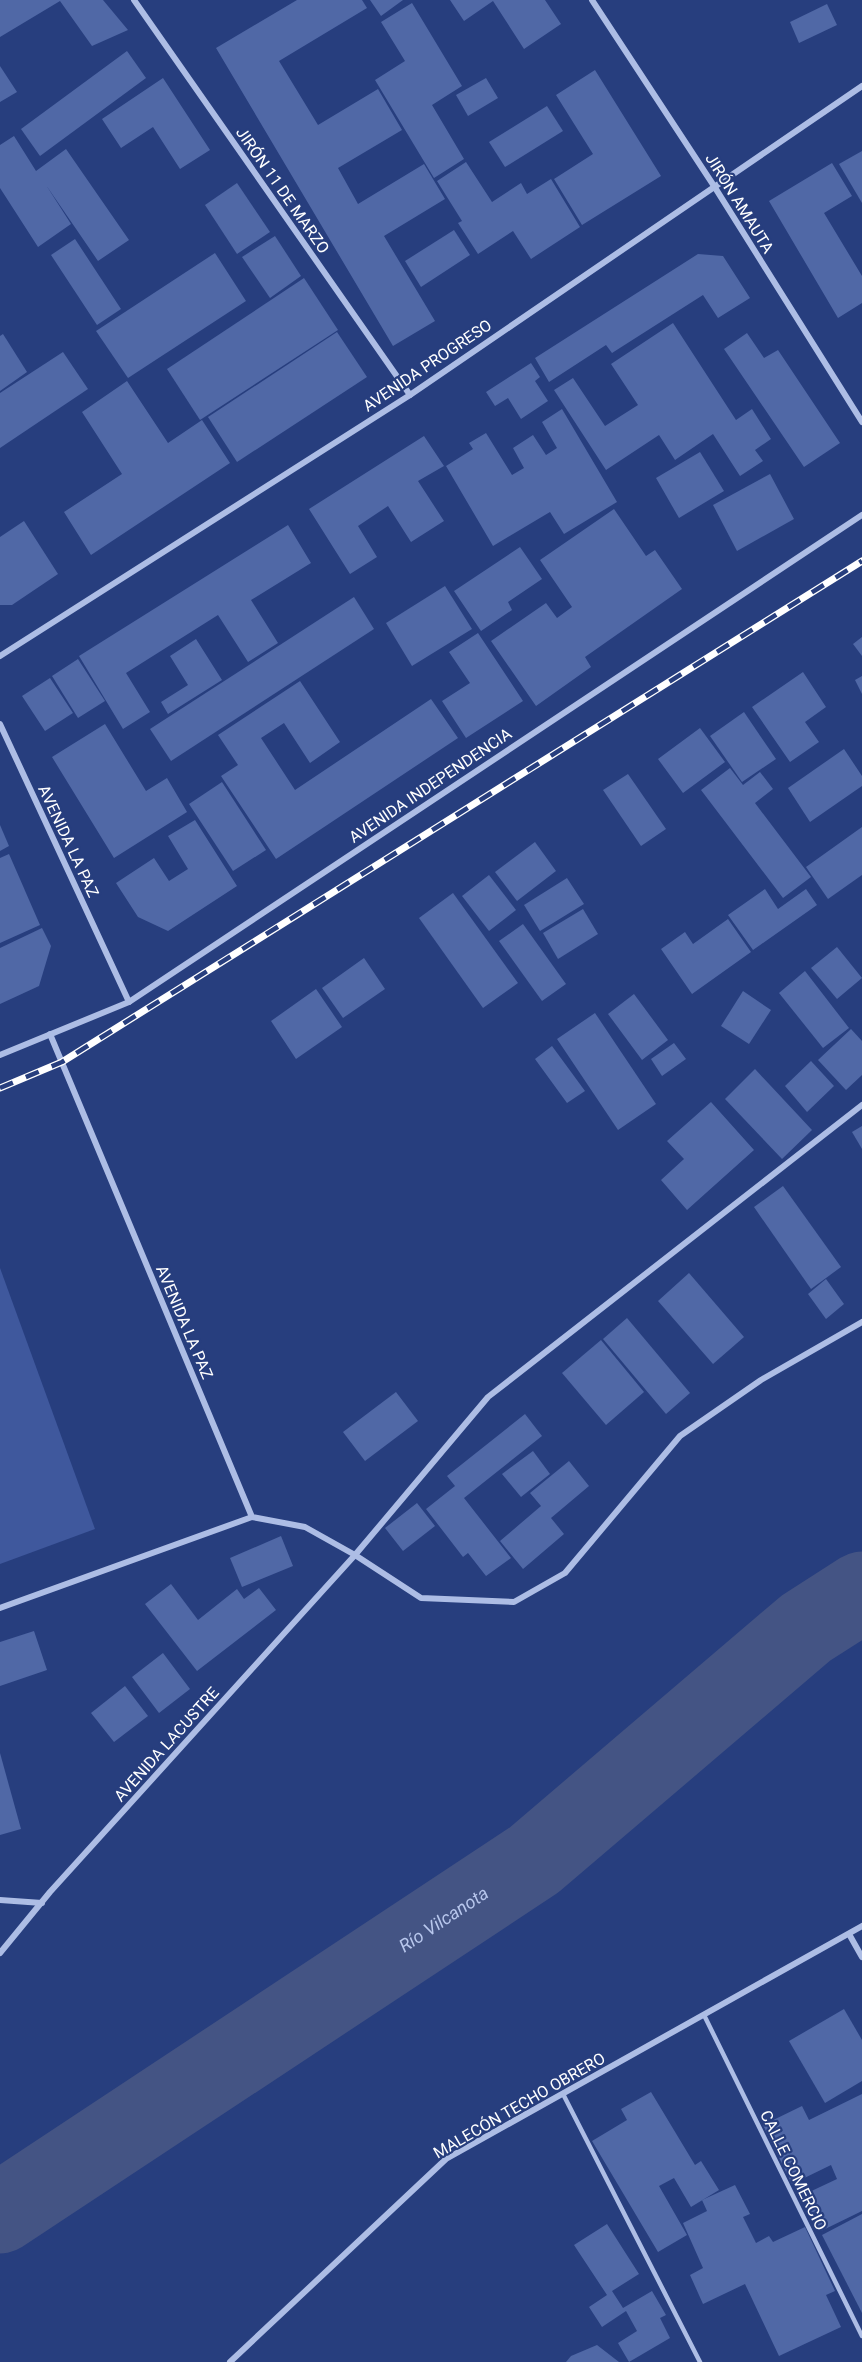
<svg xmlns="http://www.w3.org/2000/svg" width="862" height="2362" font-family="Roboto,sans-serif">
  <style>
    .green { fill: #3f589d }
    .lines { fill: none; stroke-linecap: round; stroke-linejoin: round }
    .river { stroke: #445484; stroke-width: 81 }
    .building { fill: #5068a6 }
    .lane { stroke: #adbde5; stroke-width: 4.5 }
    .street { stroke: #adbde5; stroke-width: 6 }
    .rail-casing { stroke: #fff; stroke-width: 7 }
    .rail { stroke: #273e7e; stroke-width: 4.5; stroke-dasharray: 14; stroke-linecap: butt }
    .labels { text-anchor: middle; stroke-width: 4.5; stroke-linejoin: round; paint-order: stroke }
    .street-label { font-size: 16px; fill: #fff; stroke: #273e7e }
    .water-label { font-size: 18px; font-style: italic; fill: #b8c7ed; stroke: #273e7e }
  </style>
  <rect width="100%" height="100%" fill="#273e7e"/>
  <polygon class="green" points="0,1268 95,1529 0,1564"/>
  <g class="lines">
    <path class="river" id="s1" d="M0,2213L534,1860L806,1628L862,1592"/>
  </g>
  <g class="building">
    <polygon points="0,0 103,0 128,30 92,46 60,1 0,37"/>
    <polygon points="297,0 362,0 367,8 279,61 318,125 378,89 402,130 338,168 358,204 424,164 445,199 384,236 435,321 393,346 216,48"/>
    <polygon points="370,0 403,0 381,16"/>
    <polygon points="450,0 545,0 561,24 524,49 493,1 464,21"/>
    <polygon points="412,3 462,86 432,105 464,159 434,178 375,80 405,61 381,22"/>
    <polygon points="827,4 837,25 799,43 790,22"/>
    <polygon points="127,51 146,78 40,156 21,129"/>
    <polygon points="0,66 17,92 0,102"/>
    <polygon points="595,70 661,176 582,225 554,179 593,154 556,95"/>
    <polygon points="163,78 210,150 180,169 153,127 121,148 102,119"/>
    <polygon points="486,78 498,98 468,116 456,95"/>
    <polygon points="547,106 563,131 505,167 489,142"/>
    <polygon points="14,136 36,171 66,149 129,240 98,261 46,185 71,224 38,247 0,188 0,145"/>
    <polygon points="862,151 862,203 839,164"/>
    <polygon points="466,162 492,202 521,183 527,194 551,179 580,227 531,259 513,231 478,254 458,223 462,221 437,181"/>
    <polygon points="832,163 852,196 824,213 862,276 862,303 838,318 769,201"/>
    <polygon points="237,183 270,232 237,254 205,205"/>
    <polygon points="454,230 470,255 421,287 405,261"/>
    <polygon points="275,236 301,276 270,298 242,257"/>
    <polygon points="75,239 121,309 97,325 51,255"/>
    <polygon points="215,253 246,301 128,378 96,331"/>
    <polygon points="698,254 723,256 750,298 718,318 703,295 612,353 606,345 549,382 535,358"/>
    <polygon points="304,278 338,330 200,420 167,369"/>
    <polygon points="673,323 736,420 752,409 771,439 755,450 763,461 740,476 713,434 675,460 659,435 606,470 554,390 573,378 605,426 638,405 611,364"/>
    <polygon points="337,332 367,377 237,462 208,417"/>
    <polygon points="747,333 764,358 778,350 840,443 804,467 724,349"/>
    <polygon points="3,334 27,372 0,391 0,336"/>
    <polygon points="63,352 88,389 0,448 0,393"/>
    <polygon points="531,363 540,377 535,381 548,401 521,419 508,398 495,406 486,392"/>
    <polygon points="127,381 168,443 202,420 230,463 91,555 64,512 122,474 82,412"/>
    <polygon points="562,409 617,502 564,534 550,512 493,546 446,466 473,449 469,443 486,433 512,475 524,468 513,448 533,435 546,455 557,448 542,422"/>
    <polygon points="424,436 444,466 418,481 444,521 411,542 388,506 358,526 377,557 350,574 309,509"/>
    <polygon points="700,452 724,491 679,518 656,478"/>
    <polygon points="770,474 794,519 737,551 713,505"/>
    <polygon points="614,509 646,556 655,550 682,589 585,657 591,667 536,706 491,641 546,603 557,618 572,607 540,560"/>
    <polygon points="24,521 58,574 12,605 0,605 0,537"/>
    <polygon points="288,525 311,563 251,600 278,643 248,662 218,615 126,673 150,712 123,729 79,656"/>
    <polygon points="520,547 542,579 508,602 512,610 481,631 454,591"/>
    <polygon points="445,586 472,629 412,666 386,623"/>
    <polygon points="354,597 374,629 171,761 150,729"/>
    <polygon points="478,633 523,701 466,738 442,701 470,683 449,652"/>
    <polygon points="862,637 862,656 853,644"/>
    <polygon points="196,639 222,680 168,714 161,702 188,685 170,656"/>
    <polygon points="78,659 105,701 78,718 52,676"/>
    <polygon points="803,672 826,707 805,722 819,742 790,762 752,707"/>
    <polygon points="862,676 862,694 855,680"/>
    <polygon points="50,678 73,713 45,731 22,696"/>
    <polygon points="300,681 340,742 310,763 284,723 261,738 295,790 431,699 458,738 276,859 221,776 238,765 218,735"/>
    <polygon points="744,712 776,759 742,782 710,736"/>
    <polygon points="105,724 146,791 167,778 187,812 114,858 52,757"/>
    <polygon points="700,728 725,762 683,793 658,759"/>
    <polygon points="844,749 862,776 862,786 810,822 788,788"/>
    <polygon points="730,768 743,785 760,772 773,789 755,803 811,877 783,898 701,790"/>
    <polygon points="628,774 666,829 641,846 603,790"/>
    <polygon points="222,782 266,850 233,871 189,804"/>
    <polygon points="195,820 237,886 168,931 138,917 116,883 154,858 169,881 188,869 168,836"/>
    <polygon points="0,825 9,846 0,851"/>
    <polygon points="862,827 862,875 828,899 806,867"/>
    <polygon points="535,842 556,871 517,901 495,872"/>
    <polygon points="9,854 40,925 0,943 0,858"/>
    <polygon points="489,875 516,910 489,931 462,896"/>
    <polygon points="567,878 584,904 540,931 524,905"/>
    <polygon points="765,889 778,909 806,889 817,905 753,950 728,915"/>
    <polygon points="453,893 518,983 483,1008 419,918"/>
    <polygon points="583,909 598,934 558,959 543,933"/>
    <polygon points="728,919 751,952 692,994 661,949 685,932 693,944"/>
    <polygon points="523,924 566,984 542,1001 499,941"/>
    <polygon points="42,928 51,946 39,986 0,1004 0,948"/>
    <polygon points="837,947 862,978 837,999 811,968"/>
    <polygon points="364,958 385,989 343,1018 322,988"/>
    <polygon points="805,971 849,1028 823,1048 779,993"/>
    <polygon points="316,989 342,1027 296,1059 271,1021"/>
    <polygon points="743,991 771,1010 749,1044 721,1026"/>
    <polygon points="634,994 668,1040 642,1060 608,1014"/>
    <polygon points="595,1013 656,1104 618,1130 557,1039"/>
    <polygon points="851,1029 862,1041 862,1075 846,1090 818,1060"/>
    <polygon points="674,1043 686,1059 662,1076 651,1059"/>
    <polygon points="552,1046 585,1091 567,1103 535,1059"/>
    <polygon points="811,1061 834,1086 807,1112 785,1086"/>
    <polygon points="755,1069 812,1130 782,1159 725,1099"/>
    <polygon points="711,1102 754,1150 687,1210 661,1180 684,1159 667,1141"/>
    <polygon points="862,1126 862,1149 852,1132"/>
    <polygon points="783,1186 841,1267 811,1289 754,1207"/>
    <polygon points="689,1273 744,1337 713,1364 658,1301"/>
    <polygon points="826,1279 844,1304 826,1319 808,1294"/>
    <polygon points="627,1318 690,1393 666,1414 603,1339"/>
    <polygon points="601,1340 644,1392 606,1425 562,1373"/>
    <polygon points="396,1392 418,1421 365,1461 343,1432"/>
    <polygon points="525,1414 542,1436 464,1498 511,1558 486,1576 468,1553 463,1557 426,1509 455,1486 447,1476"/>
    <polygon points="533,1451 550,1474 521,1497 502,1474"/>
    <polygon points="569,1461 589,1486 551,1518 564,1534 523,1569 500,1541 541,1506 530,1493"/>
    <polygon points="417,1503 435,1526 403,1551 385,1528"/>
    <polygon points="281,1536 293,1566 242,1587 230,1558"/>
    <polygon points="171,1584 198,1620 237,1589 244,1599 259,1588 276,1610 197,1671 145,1604"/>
    <polygon points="34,1631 47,1670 0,1686 0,1642"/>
    <polygon points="163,1653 190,1689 159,1713 132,1677"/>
    <polygon points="125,1686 148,1716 114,1742 91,1713"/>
    <polygon points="0,1753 21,1829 0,1835"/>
    <polygon points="844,2009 862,2040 862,2081 825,2103 789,2041"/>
    <polygon points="651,2092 695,2165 701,2161 719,2190 691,2207 674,2178 659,2186 687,2235 658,2252 592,2141 627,2120 621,2109"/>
    <polygon points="862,2094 862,2211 821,2231 803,2195 837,2179 831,2165 792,2184 763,2125 802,2106 809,2120"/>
    <polygon points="735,2185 750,2214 743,2217 756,2243 769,2236 773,2242 805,2227 835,2291 826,2295 841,2327 779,2356 745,2284 703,2304 690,2275 703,2268 683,2223 707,2211 702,2200"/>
    <polygon points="862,2214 862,2313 822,2235"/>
    <polygon points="607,2224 639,2274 612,2291 623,2308 652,2291 666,2315 660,2318 670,2338 629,2362 618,2343 637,2331 626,2311 602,2327 589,2307 607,2295 574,2245"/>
    <polygon points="597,2345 619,2362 566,2362 571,2356"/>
  </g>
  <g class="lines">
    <g class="lane">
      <polyline points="704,2015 862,2336"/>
      <polyline points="563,2094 700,2362"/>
    </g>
    <g class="street">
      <polyline points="134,0 410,395"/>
      <polyline points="592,0 714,186 862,422"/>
      <polyline points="0,656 410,395 862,86"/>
      <polyline points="0,724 129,1002"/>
      <polyline points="50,1034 252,1517 305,1527 355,1555 421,1598 514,1602 565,1573 680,1436 761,1380 862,1322"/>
      <polyline points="0,1055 129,1002 862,515"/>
      <polyline points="0,1608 252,1517"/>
      <polyline points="0,1900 42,1903"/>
      <polyline points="849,1934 862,1957"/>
      <polyline points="0,1953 50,1892 355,1555 488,1397 862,1105"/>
      <polyline points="230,2362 446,2159 862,1926"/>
    </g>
    <g class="rail-casing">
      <polyline id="rail" points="0,1088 62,1062 862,561"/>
    </g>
    <use href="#rail" class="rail"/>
  </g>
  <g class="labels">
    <g class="street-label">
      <text transform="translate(283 190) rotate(55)" y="6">JIRÓN 11 DE MARZO</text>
      <text transform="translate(740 203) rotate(58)" y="6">JIRÓN AMAUTA</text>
      <text transform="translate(427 365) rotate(-34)" y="6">AVENIDA PROGRESO</text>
      <text transform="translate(430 785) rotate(-34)" y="6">AVENIDA INDEPENDENCIA</text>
      <text transform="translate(69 841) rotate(65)" y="6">AVENIDA LA PAZ</text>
      <text transform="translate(185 1322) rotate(67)" y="6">AVENIDA LA PAZ</text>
      <text transform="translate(166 1744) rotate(-48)" y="6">AVENIDA LACUSTRE</text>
      <text transform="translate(519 2105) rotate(-30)" y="6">MALECÓN TECHO OBRERO</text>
      <text transform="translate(794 2170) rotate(64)" y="6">CALLE COMERCIO</text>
    </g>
    <g class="water-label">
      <text dy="6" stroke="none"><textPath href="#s1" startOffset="532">Río Vilcanota</textPath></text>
    </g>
  </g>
</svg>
